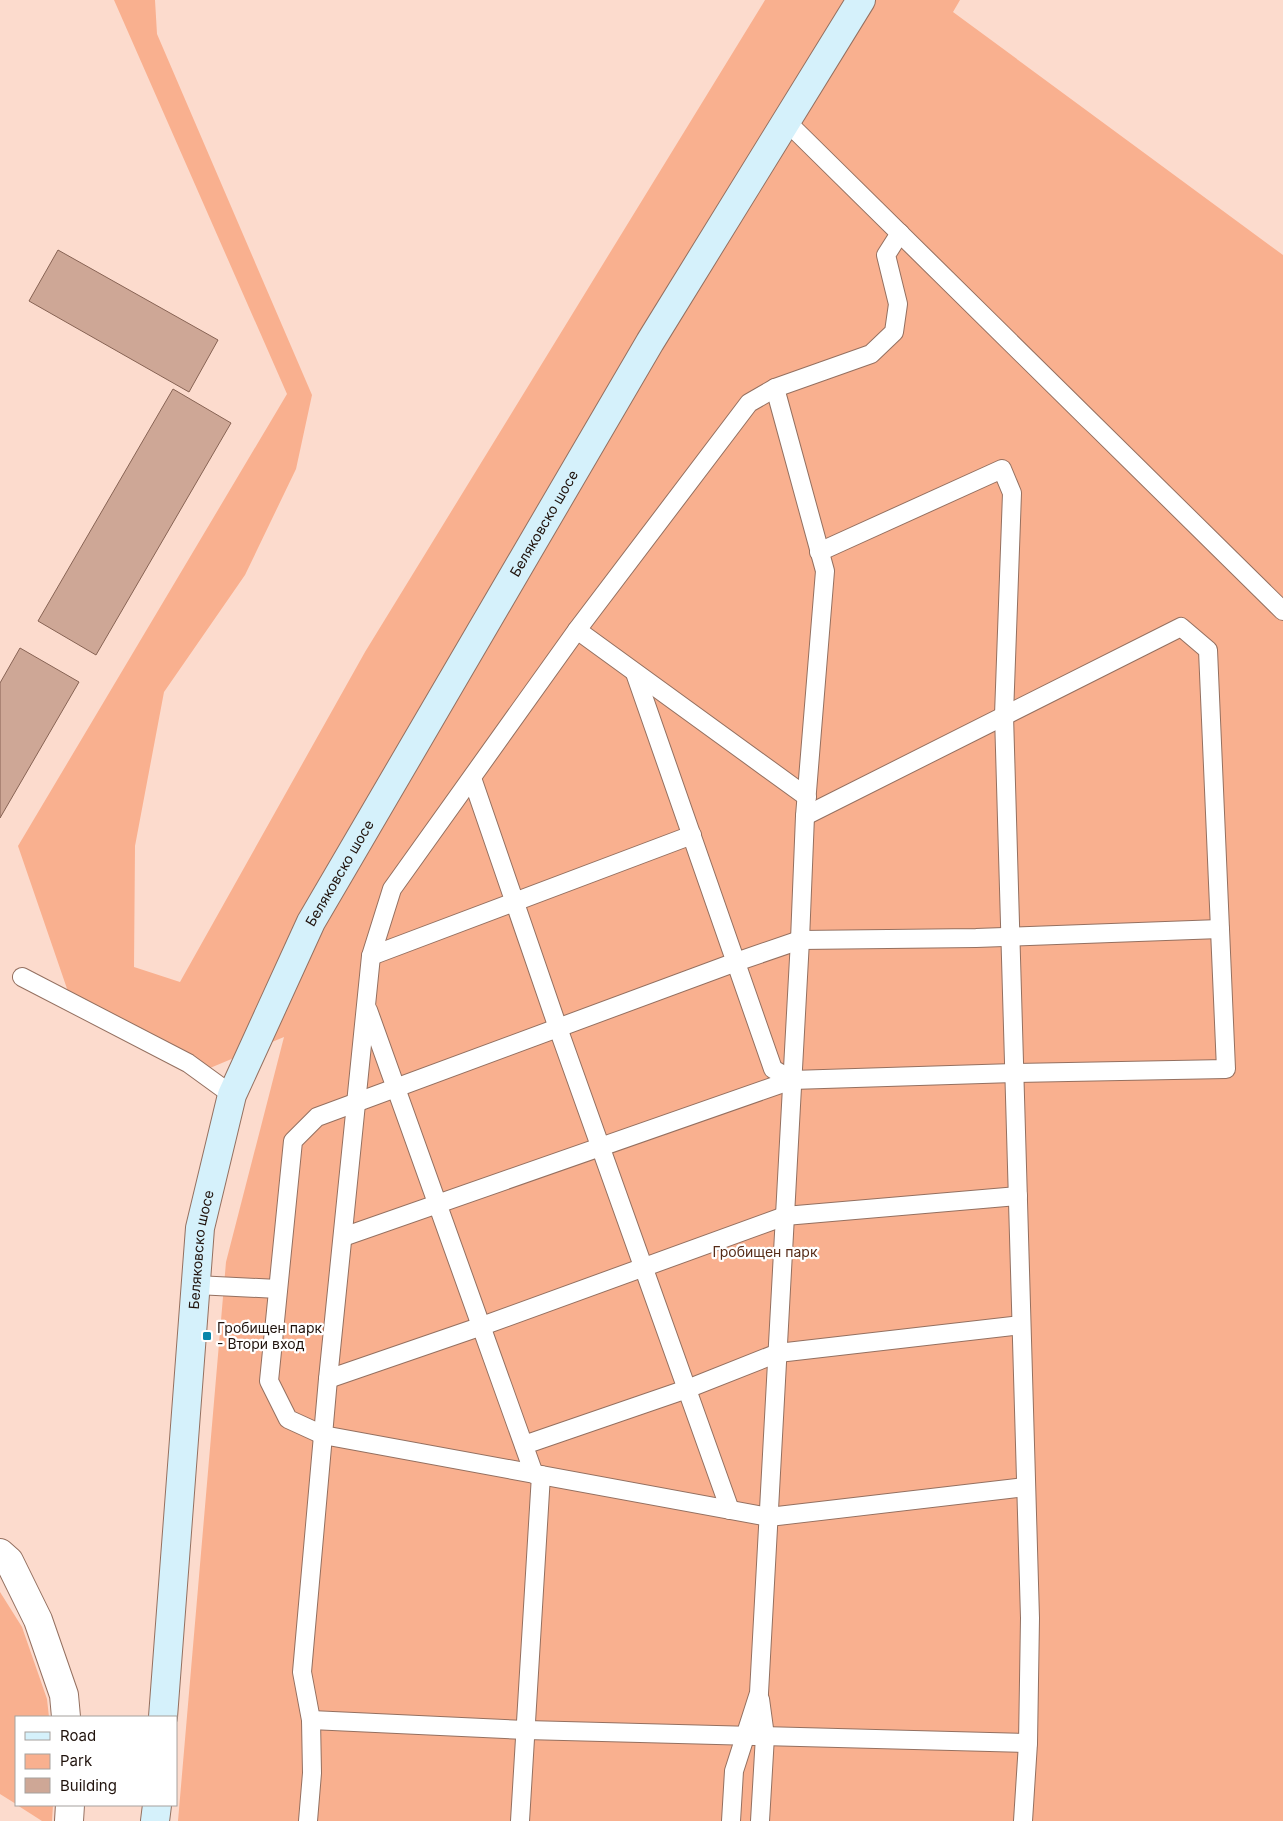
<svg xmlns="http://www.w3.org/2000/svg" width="1283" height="1821" font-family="Inter,sans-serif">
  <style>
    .green { fill: #f9b08f }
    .building { fill: #cea796; stroke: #876354 }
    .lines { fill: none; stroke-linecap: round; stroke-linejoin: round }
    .lane-casing { stroke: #947060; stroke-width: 20 }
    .street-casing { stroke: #947060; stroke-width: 30 }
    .secondary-casing { stroke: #947060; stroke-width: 30 }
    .lane { stroke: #fff; stroke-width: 18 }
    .street { stroke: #fff; stroke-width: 28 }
    .secondary { stroke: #d5f1fb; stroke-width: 28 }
    .poi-dot { fill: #0886aa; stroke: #fff; stroke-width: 2 }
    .labels { text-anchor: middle; stroke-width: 4.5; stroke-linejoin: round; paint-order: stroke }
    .street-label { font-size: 14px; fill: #20130d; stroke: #fff }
    .park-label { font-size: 14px; fill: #572c18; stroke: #fff }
    .poi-label { font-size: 14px; fill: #20130d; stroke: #fff; text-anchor: start }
  </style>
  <rect width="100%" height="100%" fill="#fcdbcd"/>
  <g class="green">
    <polygon points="114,0 155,0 157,34 312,395 296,469 245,575 164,692 135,846 134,967 180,982 365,652 765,0 960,0 953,12 1283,255 1283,1821 178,1821 226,1262 284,1037 210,1068 75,1012 18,846 287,394"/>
    <polygon points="0,1592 22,1627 47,1699 49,1717 16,1717 16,1804 0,1794"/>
    <polygon points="17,1805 53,1805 52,1821 42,1821"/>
  </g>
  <g class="building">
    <polygon points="58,250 218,340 189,392 29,301"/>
    <polygon points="173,389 231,423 96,655 38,621"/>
    <polygon points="20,648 79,682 0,818 0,683"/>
  </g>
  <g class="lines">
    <g class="lane-casing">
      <g id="lane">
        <polyline points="787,122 1283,611"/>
        <polyline points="819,552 1002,469 1012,493 1004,715 1030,1618 1028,1743 1023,1821"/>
        <polyline points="577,630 807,797"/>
        <polyline points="635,673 773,1069 792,1080"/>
        <polyline points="472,778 558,1028 730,1510"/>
        <polyline points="371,956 692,835"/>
        <polyline points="22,977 188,1063 232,1095"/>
        <polyline points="368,1010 534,1474"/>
        <polyline points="343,1237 792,1080 1014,1073 1226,1069 1208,650 1181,627 805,816"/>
        <polyline points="196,1285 278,1289"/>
        <polyline points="328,1379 482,1326 785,1216 1018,1196"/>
        <polyline points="524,1445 687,1389 778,1353 1021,1325"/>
        <polyline points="1026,1487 769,1517 323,1435 288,1419 269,1381 293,1141 317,1117 736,962 800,940 976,938 1220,929"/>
        <polyline points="760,1699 765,1736 760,1821"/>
        <polyline points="311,1720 526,1730 1028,1743"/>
        <polyline points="308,1821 312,1773 311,1720 302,1672 328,1379 371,956 392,889 577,630 749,403 775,388 871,354 894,332 898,304 886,255 900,233"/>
        <polyline points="520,1821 541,1475"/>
        <polyline points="731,1821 734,1771 759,1693 800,940 805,816 825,571 775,388"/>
      </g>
    </g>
    <g class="street-casing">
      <g id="street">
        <polyline points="0,1553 9,1561 38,1620 64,1695 66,1717"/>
        <polyline points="69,1821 70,1805"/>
      </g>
    </g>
    <g class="secondary-casing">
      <g id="secondary">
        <path id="s1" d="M163,1717L200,1228L232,1095L311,922L650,342L861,0"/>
        <polyline points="155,1821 157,1805"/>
      </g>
    </g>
    <use href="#lane" class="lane"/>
    <use href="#street" class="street"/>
    <use href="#secondary" class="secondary"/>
  </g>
  <rect class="poi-dot" x="202" y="1331" width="10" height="10" rx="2.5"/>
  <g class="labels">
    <g class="street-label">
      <text dy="5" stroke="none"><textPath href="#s1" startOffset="1279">Беляковско шосе</textPath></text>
      <text dy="5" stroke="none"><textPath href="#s1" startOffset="874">Беляковско шосе</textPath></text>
      <text dy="5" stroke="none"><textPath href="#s1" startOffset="469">Беляковско шосе</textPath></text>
    </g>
    <g class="park-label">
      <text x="765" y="1257">Гробищен парк</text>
    </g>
    <g class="poi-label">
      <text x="217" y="1333">Гробищен парк<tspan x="217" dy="16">- Втори вход</tspan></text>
    </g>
  </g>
  <rect x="15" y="1716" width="162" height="90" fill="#ffffff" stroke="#a6a19e"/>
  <rect x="25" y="1732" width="25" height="8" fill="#d5f1fb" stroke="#a6a19e"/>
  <text x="60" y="1741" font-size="15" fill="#20130d">Road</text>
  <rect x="25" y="1754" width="25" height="15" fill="#f9b08f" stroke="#a6a19e"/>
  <text x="60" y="1766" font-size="15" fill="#20130d">Park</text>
  <rect x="25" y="1778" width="25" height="15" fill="#cea796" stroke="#a6a19e"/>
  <text x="60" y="1791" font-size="15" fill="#20130d">Building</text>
</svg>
